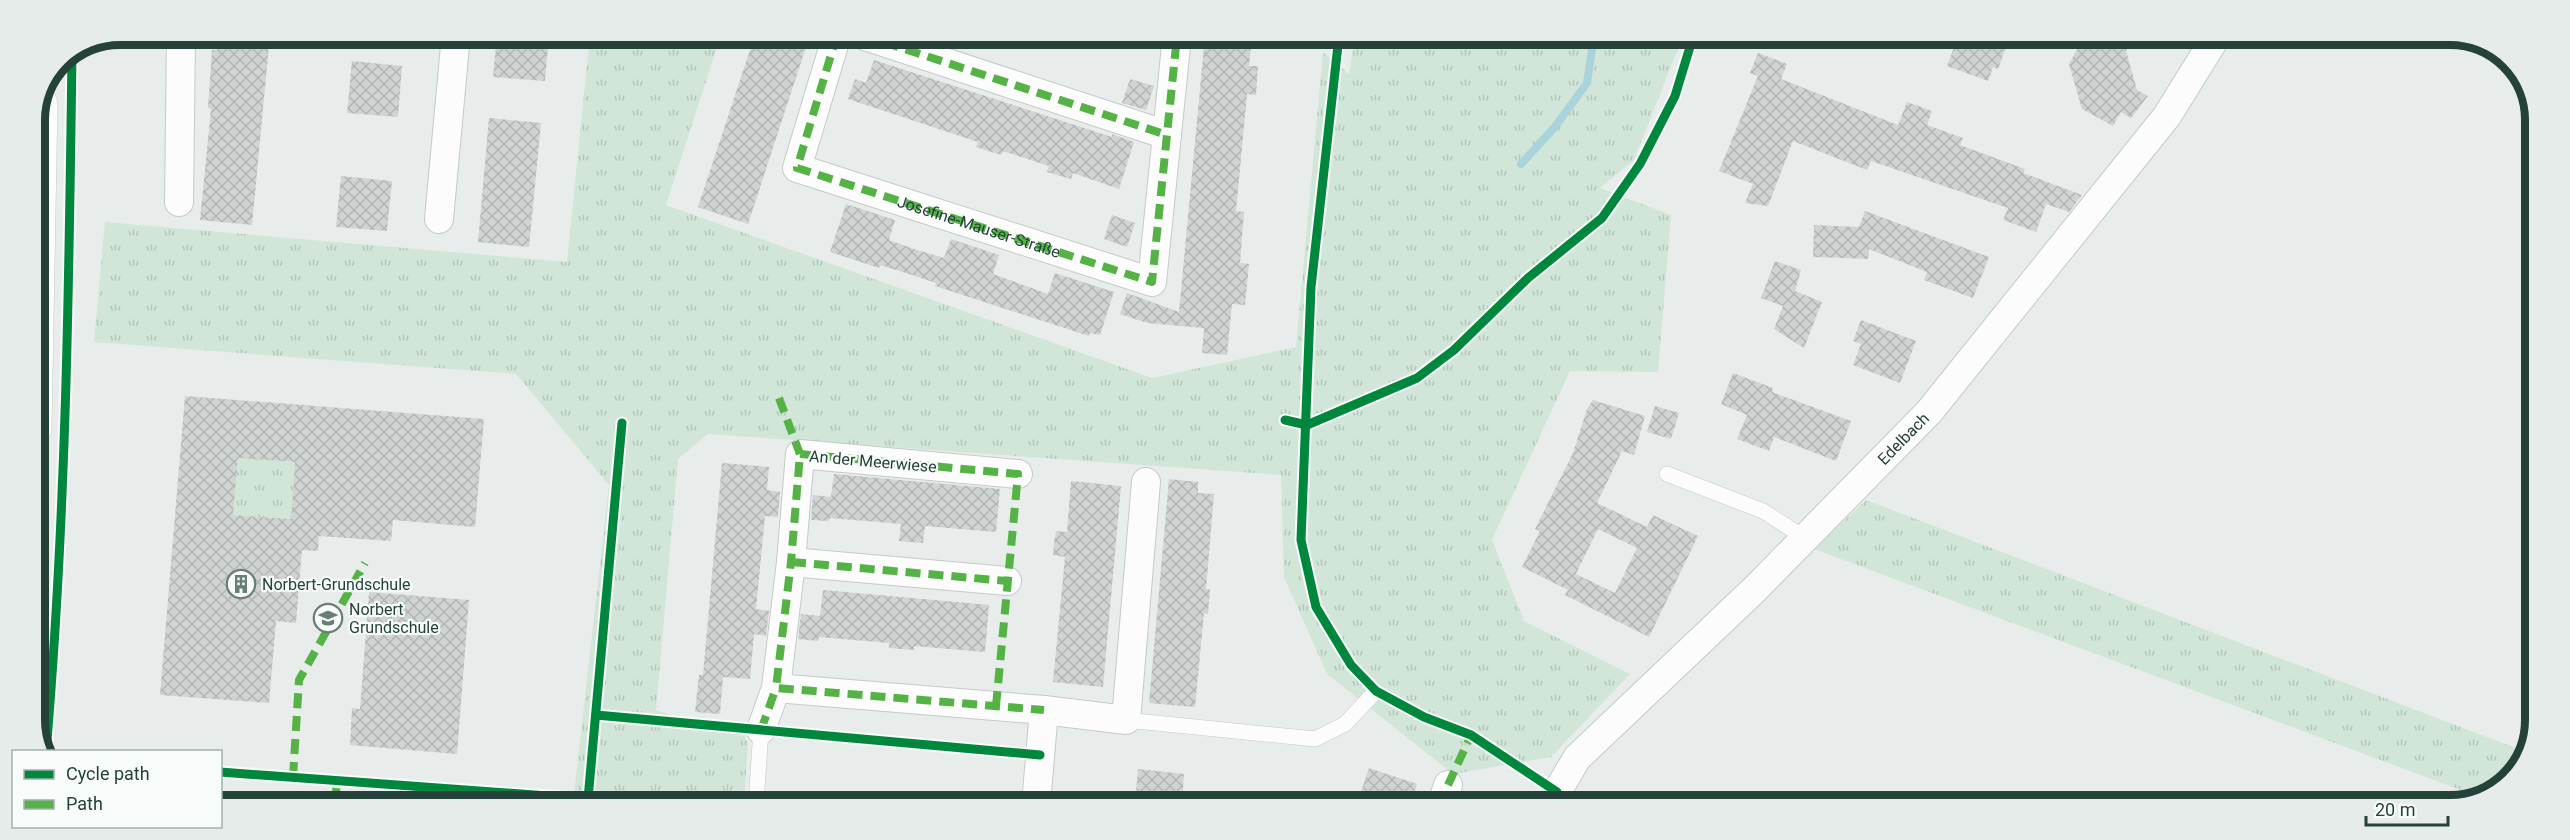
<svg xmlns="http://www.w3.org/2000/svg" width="2570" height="840" font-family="Roboto,sans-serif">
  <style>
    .grass { fill: url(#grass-tufts) }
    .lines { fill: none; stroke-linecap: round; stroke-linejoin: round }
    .stream { stroke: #a9d4db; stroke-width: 8 }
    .building { fill: url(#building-cross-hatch); fill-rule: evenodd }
    .lane-casing { stroke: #c5cac8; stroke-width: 16 }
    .street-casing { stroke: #c5cac8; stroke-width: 30 }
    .secondary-casing { stroke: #c3cbc8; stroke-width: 34 }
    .lane { stroke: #fcfcfc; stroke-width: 15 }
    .street { stroke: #fcfcfc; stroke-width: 28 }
    .secondary { stroke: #fcfcfc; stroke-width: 33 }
    .quiet { stroke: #55b346; stroke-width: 8; stroke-dasharray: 15 8; stroke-linecap: butt }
    .cycleway-casing { stroke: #f7fbf9; stroke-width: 13 }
    .cycleway { stroke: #00873e; stroke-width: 9 }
    .labels { text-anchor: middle; stroke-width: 4.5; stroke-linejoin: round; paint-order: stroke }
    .street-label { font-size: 16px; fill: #24423a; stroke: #f7fbf9 }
    .poi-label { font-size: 16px; fill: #24423a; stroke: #f7fbf9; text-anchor: start }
    .rim { fill: none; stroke: #24423a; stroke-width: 8 }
  </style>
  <defs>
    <pattern id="grass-tufts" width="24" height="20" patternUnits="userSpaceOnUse" patternTransform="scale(1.5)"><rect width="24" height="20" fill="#d1e6d8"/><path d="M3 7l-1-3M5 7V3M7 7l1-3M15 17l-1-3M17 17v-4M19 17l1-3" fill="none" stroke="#b3c6ba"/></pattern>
    <pattern id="building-cross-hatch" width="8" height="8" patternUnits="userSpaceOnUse" patternTransform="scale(1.5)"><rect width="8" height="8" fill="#cfd4d2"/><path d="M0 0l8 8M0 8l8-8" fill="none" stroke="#b2b7b5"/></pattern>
  </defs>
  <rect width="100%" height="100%" fill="#e8edeb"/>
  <g class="grass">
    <polygon points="590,35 721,35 666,205 1152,378 1296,347 1323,52 1349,74 1355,36 1683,36 1634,160 1600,188 1671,215 1658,372 1570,371 1492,540 1524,621 1630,674 1551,757 1453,774 1327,674 1284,577 1281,475 708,434 678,459 656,710 713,730 745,733 745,740 748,742 744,803 573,803 609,485 516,374 94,342 105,222 567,262"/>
    <polygon points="238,458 295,462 291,519 233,515"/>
    <polygon points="1866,500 2526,752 2502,788 2477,796 1814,549"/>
  </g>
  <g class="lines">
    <polyline class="stream" points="1521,164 1554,128 1587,83 1594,36"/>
  </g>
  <g class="building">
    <polygon points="218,35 270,35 252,225 200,220 211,109 208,108 212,50 217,50"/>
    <polygon points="497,35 549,35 545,81 493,77"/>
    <polygon points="755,35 810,35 748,224 698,207"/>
    <polygon points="1205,36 1252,36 1249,66 1258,66 1256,95 1247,94 1236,211 1244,212 1240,263 1249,264 1245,305 1232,304 1227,355 1202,353 1204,328 1147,323 1120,314 1127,293 1179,312"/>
    <polygon points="1958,37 2010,37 1998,69 1993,67 1988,81 1947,66"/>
    <polygon points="2084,37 2134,37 2126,51 2137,90 2148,96 2131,118 2121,112 2113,126 2082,109 2069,64"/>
    <polygon points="1758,53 1787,64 1781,79 1898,125 1907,102 1932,111 1927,125 1963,138 1960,145 2025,169 2023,173 2082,195 2069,212 2046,204 2036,232 2003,220 2008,208 1871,161 1867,170 1793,141 1768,206 1745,203 1753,184 1719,171 1758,76 1750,73"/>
    <polygon points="874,60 1112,137 1112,134 1134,142 1119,189 1073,173 1071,179 1047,172 1049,166 1003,151 1001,155 976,147 978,142 848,99 855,79 866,83"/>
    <polygon points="352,61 402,66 398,117 347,113"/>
    <polygon points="1130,79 1154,86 1146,110 1122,103"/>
    <polygon points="489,118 541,123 529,247 478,242"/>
    <polygon points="341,176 392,181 387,231 336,227"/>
    <polygon points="846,204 895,220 889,240 917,250 944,258 951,239 999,255 993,274 1048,294 1055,273 1114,292 1100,335 1090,333 1089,336 935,286 936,283 909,274 880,265 879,268 830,252"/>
    <polygon points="1865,211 1989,257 1973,298 1924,280 1927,272 1869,249 1868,259 1813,257 1814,225 1859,227"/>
    <polygon points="1112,215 1135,223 1127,247 1104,239"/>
    <polygon points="1775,261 1801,270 1795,291 1822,302 1804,348 1774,329 1783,306 1761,298"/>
    <polygon points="1861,320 1916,341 1900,383 1853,365 1861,344 1853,341"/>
    <polygon points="1733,373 1773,388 1772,392 1851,421 1836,461 1774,437 1769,451 1737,439 1747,415 1721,404"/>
    <path d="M185,396L484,419L475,527L393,520L391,541L319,536L318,551L302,550L296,623L276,621L269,703L160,695ZM238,458L295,462L291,519L233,515Z"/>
    <polygon points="1593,400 1645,416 1634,455 1622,451 1597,503 1647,527 1653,515 1698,536 1649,637 1565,595 1576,574 1615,593 1637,548 1598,529 1568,590 1522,567 1540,531 1535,529 1573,453 1587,409"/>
    <polygon points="1655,406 1679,413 1671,439 1647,432"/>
    <polygon points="722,463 769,467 767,490 780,492 778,517 765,516 756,609 769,611 766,636 754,634 750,679 723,677 720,714 695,712 699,675 703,675"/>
    <polygon points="834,474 1000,489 996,532 925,526 923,543 899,541 901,524 830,518 829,521 811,520 813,495 831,497"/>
    <polygon points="1169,479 1198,482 1198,493 1214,494 1206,589 1210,589 1208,614 1204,613 1195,707 1149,703"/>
    <polygon points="1071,481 1121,486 1103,687 1053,682 1065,557 1053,555 1054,543 1056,531 1067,532"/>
    <polygon points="823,590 989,605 985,652 914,646 914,650 889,648 889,643 819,637 818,641 798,639 801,614 820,616"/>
    <polygon points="369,592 469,600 457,754 350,745 352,708 360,709"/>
    <polygon points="1369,768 1417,784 1411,804 1357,804"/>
    <polygon points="1138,769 1184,774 1182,804 1135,804"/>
  </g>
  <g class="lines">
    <g class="lane-casing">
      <g id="lane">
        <polyline points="1667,474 1763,511 1805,538"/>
        <polyline points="1126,720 1315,739 1345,724 1376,691"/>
        <polyline points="756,803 761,730"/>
      </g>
    </g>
    <g class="street-casing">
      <g id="street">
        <polyline points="837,35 797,168 1152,282 1177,36"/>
        <polyline points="862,35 1167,135"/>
        <polyline points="179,202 181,35"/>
        <polyline points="439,219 456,35"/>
        <polyline points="1018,474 800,454 791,562 776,688 1044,710"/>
        <polyline points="791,562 1007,581"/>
        <polyline points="761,730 776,688"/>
        <polyline points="1036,804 1044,710 1126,720 1146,482"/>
        <polyline points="1442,804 1448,785"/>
        <path id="s1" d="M1557,804V792L1577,758L1755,589L1929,412L2167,116L2216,37"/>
      </g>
    </g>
    <g class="secondary-casing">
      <polyline id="secondary" points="35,429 41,104"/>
    </g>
    <use href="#lane" class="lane"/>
    <use href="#street" class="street"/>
    <use href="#secondary" class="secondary"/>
    <g class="quiet">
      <path id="s2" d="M837,35L797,168L1152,282L1177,36"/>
      <polyline points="862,35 1167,135"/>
      <polyline points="779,398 800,454"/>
      <polyline points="791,562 1007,581"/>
      <polyline points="35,690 51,693"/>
      <polyline points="996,706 1018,474 800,454 791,562 776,688 1044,710"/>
      <polyline points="761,730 776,688"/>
      <polyline points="293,777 299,680 365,563"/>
      <polyline points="1448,785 1471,735"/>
      <polyline points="335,803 337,781"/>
    </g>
    <g class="cycleway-casing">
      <g id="cycleway">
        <polyline points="1339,36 1311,287 1301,540 1316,607 1351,665 1376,691 1424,717 1471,735 1557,792"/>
        <polyline points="1285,420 1307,425 1417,378 1454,350 1528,278 1602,218 1640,164 1675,96 1693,37"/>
        <polyline points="596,715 1040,755"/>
        <path d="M46,752C66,519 69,287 72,54"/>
        <polyline points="220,772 588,799 622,423"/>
      </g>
    </g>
    <use href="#cycleway" class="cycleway"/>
  </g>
  <defs>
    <g id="building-ring" transform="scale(1.5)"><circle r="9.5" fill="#f7fbf9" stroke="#697e78" stroke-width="1.5"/><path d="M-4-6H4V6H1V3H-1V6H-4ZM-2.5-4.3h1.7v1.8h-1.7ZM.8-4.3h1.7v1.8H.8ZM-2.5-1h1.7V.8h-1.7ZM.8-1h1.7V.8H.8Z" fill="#697e78"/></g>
    <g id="school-ring" transform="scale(1.5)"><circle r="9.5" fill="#f7fbf9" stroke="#697e78" stroke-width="1.5"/><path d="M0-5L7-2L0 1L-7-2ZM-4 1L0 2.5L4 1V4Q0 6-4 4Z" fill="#697e78"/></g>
  </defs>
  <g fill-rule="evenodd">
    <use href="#building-ring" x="241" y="584"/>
    <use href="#school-ring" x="328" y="618"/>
  </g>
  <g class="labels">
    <g class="street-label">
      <text dy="6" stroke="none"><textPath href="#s2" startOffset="330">Josefine-Mauser-Straße</textPath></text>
      <text dy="6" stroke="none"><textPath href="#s1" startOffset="508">Edelbach</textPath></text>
      <text transform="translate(873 461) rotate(5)" y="6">An der Meerwiese</text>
    </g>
    <g class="poi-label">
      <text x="262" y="590">Norbert-Grundschule</text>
      <text x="349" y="615">Norbert<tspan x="349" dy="18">Grundschule</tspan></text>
    </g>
  </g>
  <path d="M0 0H2570V840H0ZM120 45H2450A75 75 0 0 1 2525 120V720A75 75 0 0 1 2450 795H120A75 75 0 0 1 45 720V120A75 75 0 0 1 120 45Z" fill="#e6ecea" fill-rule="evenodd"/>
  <path class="rim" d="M120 45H2450A75 75 0 0 1 2525 120V720A75 75 0 0 1 2450 795H120A75 75 0 0 1 45 720V120A75 75 0 0 1 120 45Z"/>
  <rect x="12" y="750" width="210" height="78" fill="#f7fbf9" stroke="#a3b1ad" stroke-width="1.5"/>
  <rect x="24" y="770" width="30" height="9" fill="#00873e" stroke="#a3b1ad" stroke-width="1.5"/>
  <text x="66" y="780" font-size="18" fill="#24423a">Cycle path</text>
  <rect x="24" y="800" width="30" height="9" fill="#55b346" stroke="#a3b1ad" stroke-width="1.5"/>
  <text x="66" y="810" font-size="18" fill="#24423a">Path</text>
  <path d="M2366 816v9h82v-9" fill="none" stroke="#24423a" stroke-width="3"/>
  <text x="2375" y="816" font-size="18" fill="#24423a" stroke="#f7fbf9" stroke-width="4.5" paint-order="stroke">20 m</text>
</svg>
